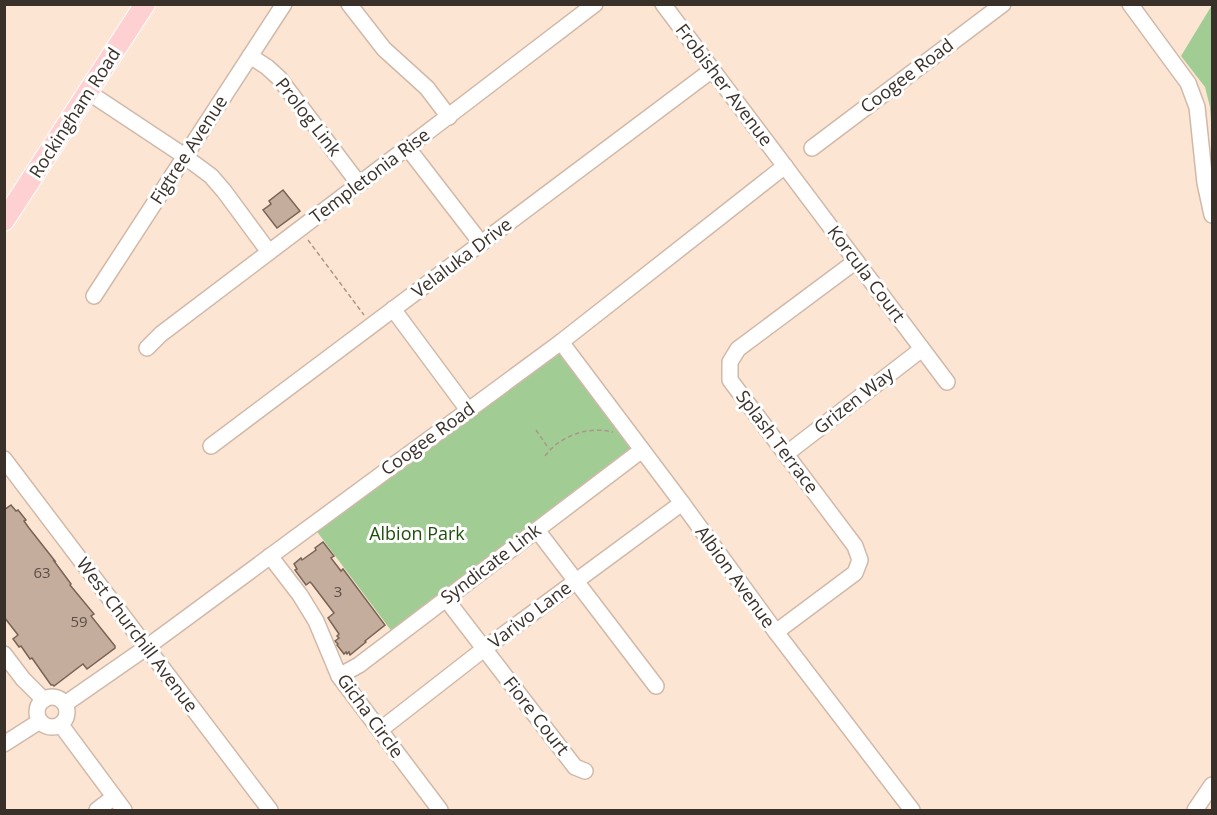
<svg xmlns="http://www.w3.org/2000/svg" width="1217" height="815" font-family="'Open Sans',sans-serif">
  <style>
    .green { fill: #a1cd94 }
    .building { fill: #c4ad9d; stroke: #786354; stroke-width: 1.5 }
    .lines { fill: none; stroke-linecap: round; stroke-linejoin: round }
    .minor-casing { stroke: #d1b9a9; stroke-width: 18 }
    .major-casing { stroke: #fff; stroke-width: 22 }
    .path { stroke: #a9978a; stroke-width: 1.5; stroke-dasharray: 4.5 3; stroke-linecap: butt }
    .minor { stroke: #fff; stroke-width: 15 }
    .major { stroke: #fed0d1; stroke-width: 20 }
    .labels { text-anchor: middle; stroke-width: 6; stroke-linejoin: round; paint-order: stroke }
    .number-label { font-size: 15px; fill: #5c4f46 }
    .street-label { font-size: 18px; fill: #393029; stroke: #fff }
    .park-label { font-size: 18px; fill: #1e500b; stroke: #fff }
  </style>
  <rect width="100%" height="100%" fill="#fde5d4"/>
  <g class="green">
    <polygon points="1212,5 1212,137 1210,107 1205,87 1181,56"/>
    <polygon points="561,342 642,450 396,637 312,525"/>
  </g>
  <g class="building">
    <polygon points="283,190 300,211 277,228 263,210 271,204 269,201"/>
    <polygon points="11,505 16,511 18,510 26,520 24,521 29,528 55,561 54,561 71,584 70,585 94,614 91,616 115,646 115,648 87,669 83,664 54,686 53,685 51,685 32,658 30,659 21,646 19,647 13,639 18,635 4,617 4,510"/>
    <polygon points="323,542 334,556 331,558 341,571 343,569 385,625 365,641 366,642 350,655 349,652 347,654 346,652 344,654 337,645 338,644 335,641 339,638 337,636 339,634 328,618 334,613 312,584 310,582 306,585 295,570 297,569 294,564 301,558 302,560 316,550 315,548"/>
  </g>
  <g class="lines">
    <g class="minor-casing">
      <g id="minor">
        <polyline points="349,4 384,49 427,88 449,117"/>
        <polyline points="663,4 947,382"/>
        <polyline points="1130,4 1188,83 1197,107 1205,183 1212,215"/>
        <polyline points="250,56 267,67 279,78 359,184"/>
        <polyline points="88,92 180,153 211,176 224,191 269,252"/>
        <polyline points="407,147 481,243"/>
        <polyline points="812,148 1003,4"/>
        <polyline points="94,296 284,4"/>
        <polyline points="393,309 468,410"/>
        <polyline points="561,342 682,503 776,632 912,810"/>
        <path d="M147,348L161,334C306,224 451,115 595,4"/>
        <polyline points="211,446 712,70"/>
        <polyline points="786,454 922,349"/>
        <polyline points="4,459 270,810"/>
        <polyline points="537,530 656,686"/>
        <polyline points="270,556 300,595 316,621 339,676 440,810"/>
        <polyline points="446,599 575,767 585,771"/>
        <polyline points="776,632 855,573 860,560 855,546 730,380 730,362 738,349 856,261"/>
        <polyline points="4,654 23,679 44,700"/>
        <polyline points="339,676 359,665 642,450"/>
        <circle cx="52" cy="712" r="15"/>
        <polyline points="65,704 147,647 561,342 785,166"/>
        <polyline points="61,725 124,810"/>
        <polyline points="380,730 484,649 682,503"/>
        <polyline points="4,744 40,721"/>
        <polyline points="97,810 114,797"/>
        <polyline points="1195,810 1212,785"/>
      </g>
    </g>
    <g class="major-casing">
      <polyline id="major" points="4,221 145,4"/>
    </g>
    <g class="path">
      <polyline points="308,240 364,315"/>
      <polyline points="536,430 549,449"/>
      <path d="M545,456C561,435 588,426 613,432"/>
    </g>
    <use href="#minor" class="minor"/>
    <use href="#major" class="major"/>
  </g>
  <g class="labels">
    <g class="number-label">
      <text x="42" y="578">63</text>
      <text x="338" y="597">3</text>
      <text x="79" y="627">59</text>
    </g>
    <g class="street-label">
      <text transform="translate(907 76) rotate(-37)" y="6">Coogee Road</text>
      <text transform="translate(724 85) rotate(53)" y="6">Frobisher Avenue</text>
      <text transform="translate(75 113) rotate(-57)" y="6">Rockingham Road</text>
      <text transform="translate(308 117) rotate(52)" y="6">Prolog Link</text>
      <text transform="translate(189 150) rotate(-57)" y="6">Figtree Avenue</text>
      <text transform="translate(370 176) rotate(-37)" y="6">Templetonia Rise</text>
      <text transform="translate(462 258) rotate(-37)" y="6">Velaluka Drive</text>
      <text transform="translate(866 274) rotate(53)" y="6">Korcula Court</text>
      <text transform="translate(854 401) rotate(-38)" y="6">Grizen Way</text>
      <text transform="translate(428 439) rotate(-36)" y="6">Coogee Road</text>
      <text transform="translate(777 442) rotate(53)" y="6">Splash Terrace</text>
      <text transform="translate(491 564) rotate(-37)" y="6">Syndicate Link</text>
      <text transform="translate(735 577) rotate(54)" y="6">Albion Avenue</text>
      <text transform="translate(530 615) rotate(-37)" y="6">Varivo Lane</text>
      <text transform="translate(137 635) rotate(53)" y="6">West Churchill Avenue</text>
      <text transform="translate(370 716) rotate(54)" y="6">Gicha Circle</text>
      <text transform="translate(536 716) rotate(52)" y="6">Fiore Court</text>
    </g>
    <g class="park-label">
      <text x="417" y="540">Albion Park</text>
    </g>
  </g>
  <rect width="1217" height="815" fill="none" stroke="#393029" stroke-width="12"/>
</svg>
